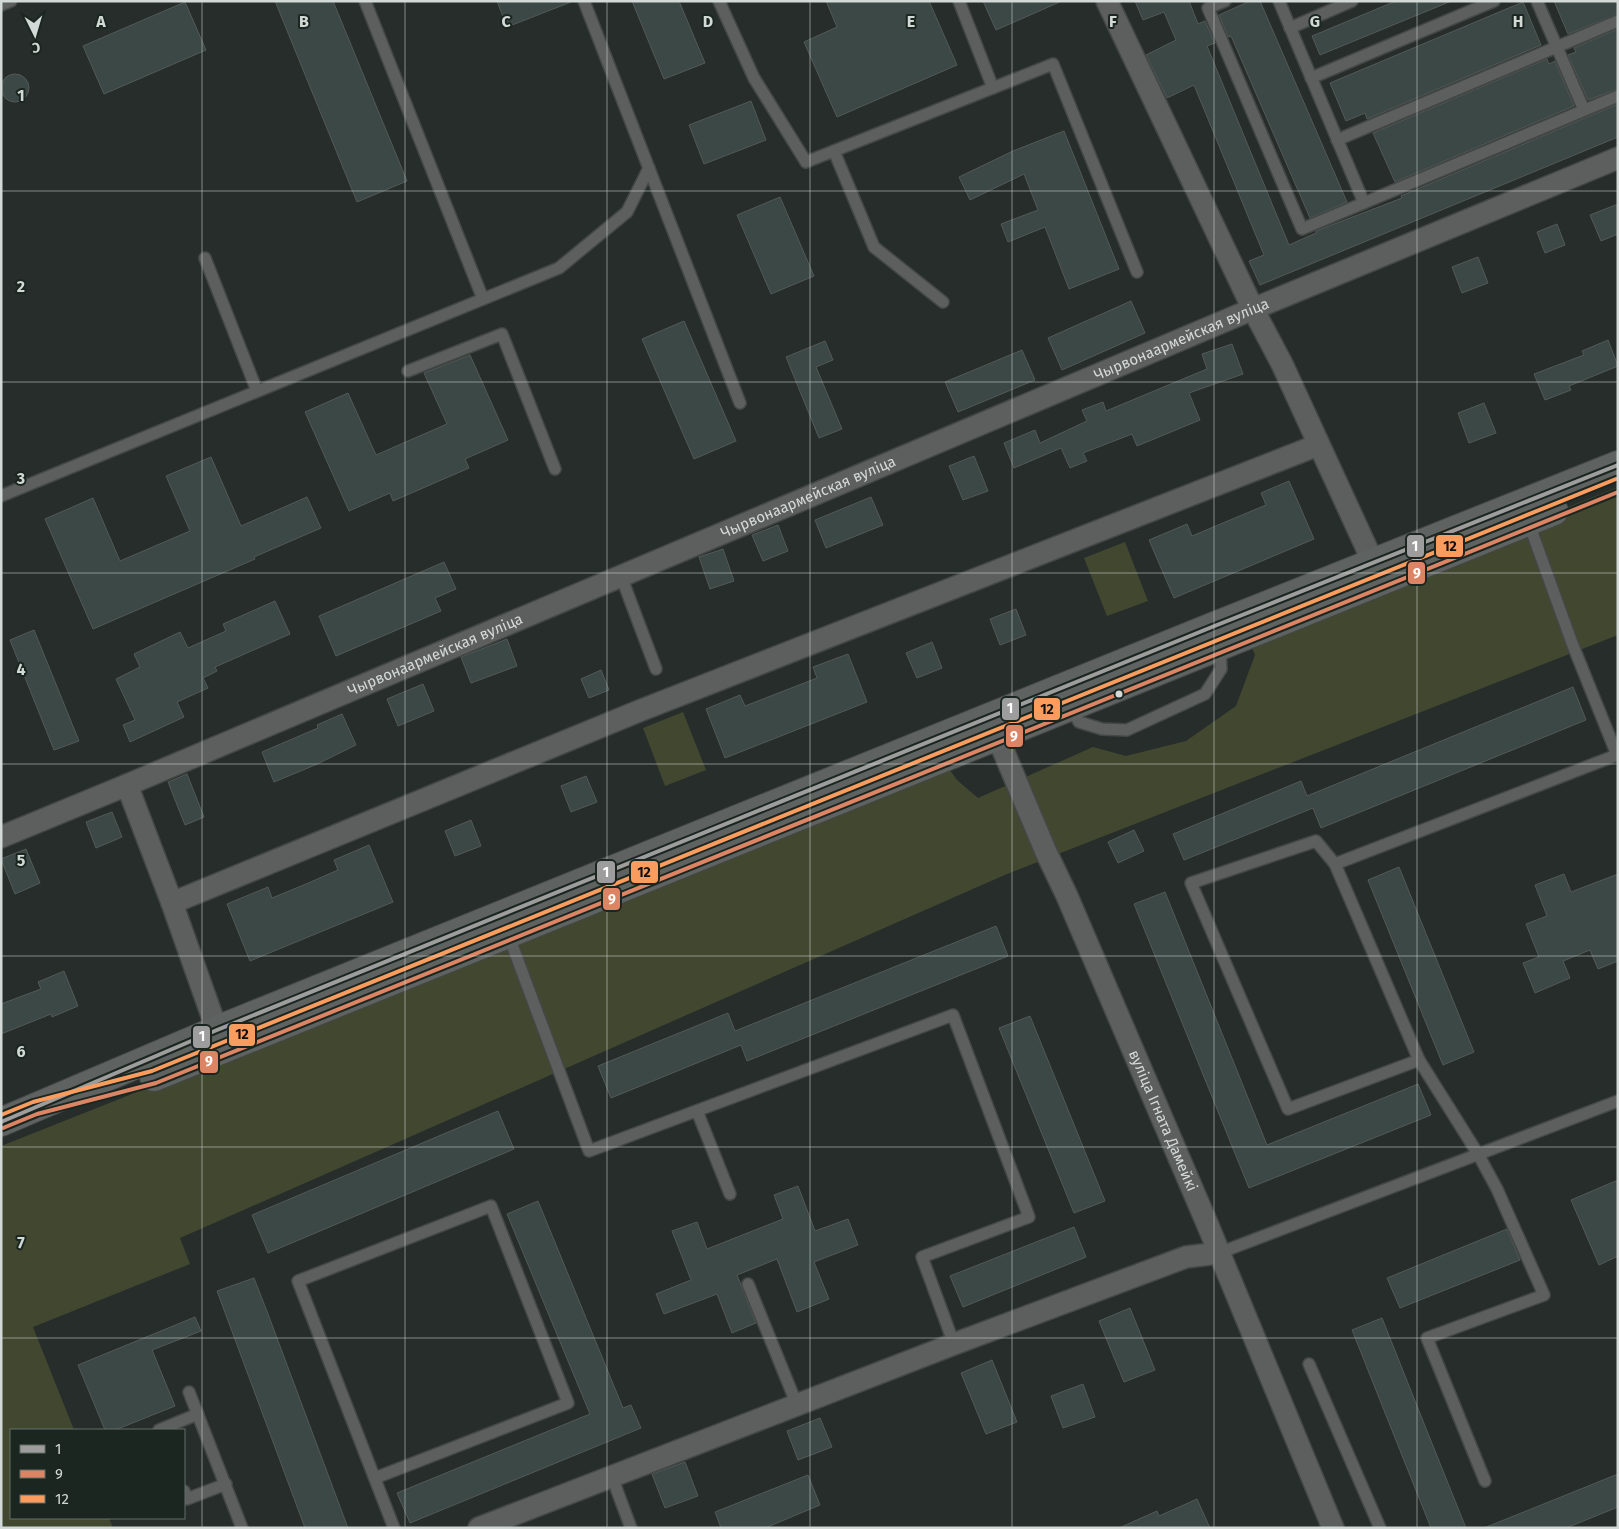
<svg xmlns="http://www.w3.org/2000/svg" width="1619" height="1529" font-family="'Fira Sans',sans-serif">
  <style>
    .green { fill: #424830 }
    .building { fill: #3b4846; stroke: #545957 }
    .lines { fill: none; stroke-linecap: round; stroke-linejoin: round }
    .service-casing { stroke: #434846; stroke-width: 14 }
    .minor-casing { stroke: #434846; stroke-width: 24 }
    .secondary-casing { stroke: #434846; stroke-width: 30 }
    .service { stroke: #5d5f5e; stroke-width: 11 }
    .minor { stroke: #5d5f5e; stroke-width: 21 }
    .secondary { stroke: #5e6260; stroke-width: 28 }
    .bus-1-casing { stroke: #1b2620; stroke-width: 8 }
    .bus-2-casing { stroke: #1b2620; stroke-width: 8 }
    .bus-3-casing { stroke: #1b2620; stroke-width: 8 }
    .bus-1 { stroke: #9d9d9d; stroke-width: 4 }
    .bus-2 { stroke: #dc8463; stroke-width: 4 }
    .bus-3 { stroke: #fa9c5e; stroke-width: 4 }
    .grid { fill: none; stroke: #d2d9d6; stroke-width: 1; stroke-opacity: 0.55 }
    .bus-dot { fill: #d2d9d6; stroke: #1b2620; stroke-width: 2 }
    .labels { text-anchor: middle; stroke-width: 4; stroke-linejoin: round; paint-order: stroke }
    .street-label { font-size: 15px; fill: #d2d9d6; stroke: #1b2620 }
    .grid-label { font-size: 16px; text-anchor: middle; font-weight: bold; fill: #d2d9d6; stroke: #1b2620; stroke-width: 4; stroke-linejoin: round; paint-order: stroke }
    .line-badge { stroke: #1b2620; stroke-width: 2 }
    .badge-label { font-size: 14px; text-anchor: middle; font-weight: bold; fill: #fff }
    .pale-badge-label { font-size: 14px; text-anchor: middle; font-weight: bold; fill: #111 }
  </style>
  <rect width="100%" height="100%" fill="#272d2a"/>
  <g class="green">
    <polygon points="1618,487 1618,635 1007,874 180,1238 190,1264 33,1327 74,1430 11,1430 11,1518 109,1518 113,1528 1,1528 1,1146 122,1098 942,759 957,780 978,798 1093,747 1126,756 1186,741 1236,706 1255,655 1247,636"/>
    <polygon points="1125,542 1148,601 1107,616 1084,558"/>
    <polygon points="683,712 706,770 665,786 643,728"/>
  </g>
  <g class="building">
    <polygon points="275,1 333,1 407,181 357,202"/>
    <polygon points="497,1 571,1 571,2 507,27"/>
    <polygon points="632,1 679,1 705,63 664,79"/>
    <polygon points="826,1 929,1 957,65 837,117 804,42 837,27"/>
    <polygon points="983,1 1062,1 996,30"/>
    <polygon points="1135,1 1189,1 1198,24 1205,21 1215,43 1207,46 1289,245 1316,233 1316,231 1402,198 1401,196 1618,104 1618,137 1260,285 1249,261 1264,255 1194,85 1167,98 1146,55 1176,40 1164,12 1143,20"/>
    <polygon points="1250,1 1260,1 1347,202 1310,218 1231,36 1228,37 1219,15"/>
    <polygon points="1396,1 1449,2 1320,55 1312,36"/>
    <polygon points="1554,1 1618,1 1618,14 1568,34"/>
    <polygon points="185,2 206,50 104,94 83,46"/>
    <polygon points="1523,2 1541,45 1367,119 1365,113 1346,121 1330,83"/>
    <polygon points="1618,29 1618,89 1588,100 1568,55 1576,52 1574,48"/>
    <polygon points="1547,59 1549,64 1555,61 1574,106 1395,182 1373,133"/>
    <circle cx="15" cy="88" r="14"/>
    <polygon points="751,101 766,140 704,164 689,125"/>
    <polygon points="1064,131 1119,269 1069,289 1045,227 1008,242 1001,224 1038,210 1024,174 970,200 959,177 1013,151"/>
    <polygon points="780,197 814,276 771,294 737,215"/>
    <polygon points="1618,204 1618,234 1601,241 1590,215"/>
    <polygon points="1557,224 1565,245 1545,253 1537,232"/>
    <polygon points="1478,257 1488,283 1462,293 1452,267"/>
    <polygon points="1131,301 1145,333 1062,370 1048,338"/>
    <polygon points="684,321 736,441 694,459 642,339"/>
    <polygon points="1608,340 1618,366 1569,386 1571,390 1545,400 1534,374 1584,355 1582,351"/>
    <polygon points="825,341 833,360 816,367 842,429 819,438 786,357"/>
    <polygon points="1232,344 1243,374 1189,393 1200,420 1137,446 1132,434 1083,453 1087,461 1070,468 1061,448 1014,468 1004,443 1035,430 1040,443 1087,421 1082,410 1103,402 1106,411 1207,369 1202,354"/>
    <polygon points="1022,350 1035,380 958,412 945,382"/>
    <polygon points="470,355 508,440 465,459 469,468 393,501 390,493 349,511 305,412 348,393 376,455 447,424 424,373"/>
    <polygon points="1484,403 1496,433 1469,443 1458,413"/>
    <polygon points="974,456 988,491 963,500 949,466"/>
    <polygon points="211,457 241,526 307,497 321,528 254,557 255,559 93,629 45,519 93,498 120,561 190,531 166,476"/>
    <polygon points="1289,481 1314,539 1174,598 1149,540 1187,524 1192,536 1230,520 1266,505 1261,493"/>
    <polygon points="871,497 883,525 826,548 815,520"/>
    <polygon points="778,525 788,551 763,561 752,535"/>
    <polygon points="723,549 734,581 710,589 699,557"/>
    <polygon points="444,562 456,589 435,598 441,611 336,656 319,616"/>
    <polygon points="275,601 290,634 215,667 217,671 203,678 208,688 177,702 184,717 130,742 123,725 135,720 116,679 140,667 134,654 180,632 188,648 226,631 223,624"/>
    <polygon points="1016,609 1026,635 1000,645 990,619"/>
    <polygon points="34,630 79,741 54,750 10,640"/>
    <polygon points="507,639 517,666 471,683 461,657"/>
    <polygon points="932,642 942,668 917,678 906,653"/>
    <polygon points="848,654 867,702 725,758 706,709 740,695 745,706 817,678 813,667"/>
    <polygon points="601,670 609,690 589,698 581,679"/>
    <polygon points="423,684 434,711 398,726 387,699"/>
    <polygon points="1573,687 1586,720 1321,828 1313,808 1184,860 1173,834 1301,781 1307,796"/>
    <polygon points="342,714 356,745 315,765 274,782 262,752 318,728 317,725"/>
    <polygon points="187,774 204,817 185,825 168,782"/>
    <polygon points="586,776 597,802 571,812 561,786"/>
    <polygon points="112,812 122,837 96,848 86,822"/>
    <polygon points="471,820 481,846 455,856 445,831"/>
    <polygon points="1134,830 1144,851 1118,863 1108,842"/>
    <polygon points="369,845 393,902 250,961 227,904 268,887 272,898 306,884 338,870 334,860"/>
    <polygon points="26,849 40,883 15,894 1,859"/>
    <polygon points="1399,867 1474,1052 1443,1065 1368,880"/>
    <polygon points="1564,874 1571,892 1618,874 1618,961 1598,969 1590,950 1563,961 1570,978 1535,993 1523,963 1539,957 1526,924 1547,916 1535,885"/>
    <polygon points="1165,892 1267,1145 1418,1084 1431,1115 1249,1188 1134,904"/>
    <polygon points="996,926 1008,956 747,1061 741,1045 611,1098 598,1066 728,1013 735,1031"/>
    <polygon points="64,971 78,1006 52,1017 51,1014 1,1034 1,1004 41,989 38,982"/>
    <polygon points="1030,1016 1105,1201 1074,1213 999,1028"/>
    <polygon points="498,1111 514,1149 268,1253 252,1215"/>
    <polygon points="1618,1180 1618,1256 1599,1265 1571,1200"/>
    <polygon points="798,1186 815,1231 848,1219 858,1245 814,1262 829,1299 797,1312 777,1259 737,1275 756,1323 732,1333 717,1294 664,1314 656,1294 691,1280 672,1231 697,1222 707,1249 783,1219 774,1195"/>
    <polygon points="538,1201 623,1408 631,1405 641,1428 410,1523 397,1493 590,1414 507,1214"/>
    <polygon points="1074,1227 1086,1257 963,1307 950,1276"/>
    <polygon points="1507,1229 1520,1260 1400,1308 1387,1278"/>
    <polygon points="254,1278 268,1314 348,1528 305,1528 217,1291"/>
    <polygon points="1130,1308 1155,1370 1124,1382 1099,1321"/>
    <polygon points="195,1317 201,1331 152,1350 175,1406 115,1430 105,1430 78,1365"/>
    <polygon points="1382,1318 1425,1426 1466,1528 1431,1528 1352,1330"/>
    <polygon points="992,1360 1017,1422 986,1434 961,1373"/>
    <polygon points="1083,1384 1095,1417 1063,1428 1051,1396"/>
    <polygon points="820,1418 832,1447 798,1460 787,1431"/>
    <polygon points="685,1462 698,1496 665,1508 652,1474"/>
    <polygon points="1618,1474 1618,1507 1566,1528 1484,1528"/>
    <polygon points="808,1475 820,1505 765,1528 721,1528 715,1512"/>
    <polygon points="1197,1499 1210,1528 1119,1528 1157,1511 1159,1516"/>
  </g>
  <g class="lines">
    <g class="service-casing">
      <g id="service">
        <polyline points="365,1 483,299"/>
        <polyline points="584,1 740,403"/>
        <polyline points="719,1 754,78 806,162 1053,64 1137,272"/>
        <polyline points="959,1 993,88"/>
        <polyline points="1225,1 1208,8 1302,229 1618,96"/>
        <polyline points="1279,1 1364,203"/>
        <polyline points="1537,1 1584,110"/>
        <polyline points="1,5 11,1"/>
        <polyline points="1290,28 1352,1"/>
        <polyline points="1311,78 1494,1"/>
        <polyline points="1337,140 1618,21"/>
        <polyline points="834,151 874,247 943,302"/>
        <polyline points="205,258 257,391"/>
        <polyline points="408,371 502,334 555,469"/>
        <polyline points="1,496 559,268 627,212 649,168"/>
        <polyline points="621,576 656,669"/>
        <polyline points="1070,706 1079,722 1102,729 1127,730 1205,694 1221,669 1220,646"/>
        <polyline points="1335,864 1419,1060 1478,1154 1497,1189 1544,1295 1427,1338 1485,1481"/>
        <polyline points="508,934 589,1151 953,1015 1029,1217 922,1257 954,1344"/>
        <polyline points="1419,1060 1288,1109 1191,883 1316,841 1335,864 1617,755 1572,643 1528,521"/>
        <polyline points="697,1111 730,1194"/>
        <polyline points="1219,1253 1618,1101"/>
        <polyline points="748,1284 797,1405"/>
        <polyline points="1309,1364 1380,1528"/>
        <polyline points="189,1392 242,1528"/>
        <polyline points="159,1430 198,1414"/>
        <polyline points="612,1477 631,1528"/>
        <polyline points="375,1478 568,1403 491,1206 298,1281 394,1528"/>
        <polyline points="184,1491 187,1499 226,1484"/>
      </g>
    </g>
    <g class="minor-casing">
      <g id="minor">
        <polyline points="1107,1 1253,309 1282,364 1373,562"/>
        <path id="s1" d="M992,724L1046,852L1067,896L1209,1228L1333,1528"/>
        <polyline points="127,785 172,903 217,1030"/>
        <path id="s2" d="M1,837L127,785L1253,309L1618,158"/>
        <polyline points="172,903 639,711 1318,445"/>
        <polyline points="479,1528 954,1344 1186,1257 1219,1253"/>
      </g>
    </g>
    <g class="secondary-casing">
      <g id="secondary">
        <polyline points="154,1077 1554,511"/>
        <polyline points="1,1122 217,1030 1212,627 1618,465"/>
      </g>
    </g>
    <use href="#service" class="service"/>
    <use href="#minor" class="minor"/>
    <use href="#secondary" class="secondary"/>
    <g class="bus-1-casing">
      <polyline id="bus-1" points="1,1122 217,1030 1212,627 1618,465"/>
    </g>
    <g class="bus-2-casing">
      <polyline id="bus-2" points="3,1128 37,1114 156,1083 1618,492"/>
    </g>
    <g class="bus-3-casing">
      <polyline id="bus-3" points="1,1115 33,1102 152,1071 1616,479"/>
    </g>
    <use href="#bus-1" class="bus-1"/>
    <use href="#bus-2" class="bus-2"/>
    <use href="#bus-3" class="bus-3"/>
  </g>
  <path class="grid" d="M202,1V1528M405,1V1528M607,1V1528M810,1V1528M1012,1V1528M1214,1V1528M1417,1V1528M1,191H1618M1,382H1618M1,573H1618M1,764H1618M1,956H1618M1,1147H1618M1,1338H1618"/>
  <circle class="bus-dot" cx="1119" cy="694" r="4.5"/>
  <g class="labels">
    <g class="street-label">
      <text dy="5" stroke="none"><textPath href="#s2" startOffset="1281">Чырвонаармейская вуліца</textPath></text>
      <text dy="5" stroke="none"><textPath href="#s2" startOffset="876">Чырвонаармейская вуліца</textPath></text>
      <text dy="5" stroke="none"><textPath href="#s2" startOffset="471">Чырвонаармейская вуліца</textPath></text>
      <text dy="5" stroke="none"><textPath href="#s1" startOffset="432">вуліца Ігната Дамейкі</textPath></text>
    </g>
  </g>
  <g class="grid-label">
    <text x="101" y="27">A</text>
    <text x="304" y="27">B</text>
    <text x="506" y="27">C</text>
    <text x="708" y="27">D</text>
    <text x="911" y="27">E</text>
    <text x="1113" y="27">F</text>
    <text x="1315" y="27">G</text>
    <text x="1518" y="27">H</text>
    <text x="21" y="101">1</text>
    <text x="21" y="292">2</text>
    <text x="21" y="484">3</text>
    <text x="21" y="675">4</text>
    <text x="21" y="866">5</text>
    <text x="21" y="1057">6</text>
    <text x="21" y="1248">7</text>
  </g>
  <g class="line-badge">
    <rect x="1406" y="534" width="19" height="24" rx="5" fill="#9d9d9d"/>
    <rect x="1435" y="534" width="29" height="24" rx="5" fill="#fa9c5e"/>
    <rect x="1407" y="561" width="19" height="24" rx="5" fill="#dc8463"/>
    <rect x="1001" y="697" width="19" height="24" rx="5" fill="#9d9d9d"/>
    <rect x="1033" y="697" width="28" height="24" rx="5" fill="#fa9c5e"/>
    <rect x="1005" y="724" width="19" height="24" rx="5" fill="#dc8463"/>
    <rect x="630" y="860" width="29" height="24" rx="5" fill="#fa9c5e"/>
    <rect x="596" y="860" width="20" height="24" rx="5" fill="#9d9d9d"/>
    <rect x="602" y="887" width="19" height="24" rx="5" fill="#dc8463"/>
    <rect x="228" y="1023" width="28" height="24" rx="5" fill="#fa9c5e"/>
    <rect x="192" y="1025" width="19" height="24" rx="5" fill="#9d9d9d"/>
    <rect x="199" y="1050" width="20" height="24" rx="5" fill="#dc8463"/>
  </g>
  <g class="badge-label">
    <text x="1415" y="551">1</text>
    <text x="1417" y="578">9</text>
    <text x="1010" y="713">1</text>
    <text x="1014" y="741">9</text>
    <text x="606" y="877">1</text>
    <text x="612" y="904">9</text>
    <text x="202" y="1041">1</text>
    <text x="209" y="1066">9</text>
  </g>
  <g class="pale-badge-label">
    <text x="1450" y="551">12</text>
    <text x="1047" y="714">12</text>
    <text x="644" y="877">12</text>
    <text x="242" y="1039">12</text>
  </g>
  <rect width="1619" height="1529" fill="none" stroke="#d2d9d6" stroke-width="5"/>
  <rect x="10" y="1429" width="175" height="90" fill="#1b2620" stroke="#646e69"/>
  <rect x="20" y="1445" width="25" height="8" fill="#9d9d9d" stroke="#646e69"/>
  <text x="55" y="1454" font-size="15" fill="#d2d9d6">1</text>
  <rect x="20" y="1470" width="25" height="8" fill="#dc8463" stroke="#646e69"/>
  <text x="55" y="1479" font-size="15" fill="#d2d9d6">9</text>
  <rect x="20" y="1495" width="25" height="8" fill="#fa9c5e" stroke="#646e69"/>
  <text x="55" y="1504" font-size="15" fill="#d2d9d6">12</text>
  <g transform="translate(35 35) rotate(175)" stroke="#1b2620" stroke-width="4" paint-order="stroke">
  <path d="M0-4L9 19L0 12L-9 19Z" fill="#d2d9d6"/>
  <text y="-8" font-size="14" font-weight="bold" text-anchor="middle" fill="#d2d9d6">С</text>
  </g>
</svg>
